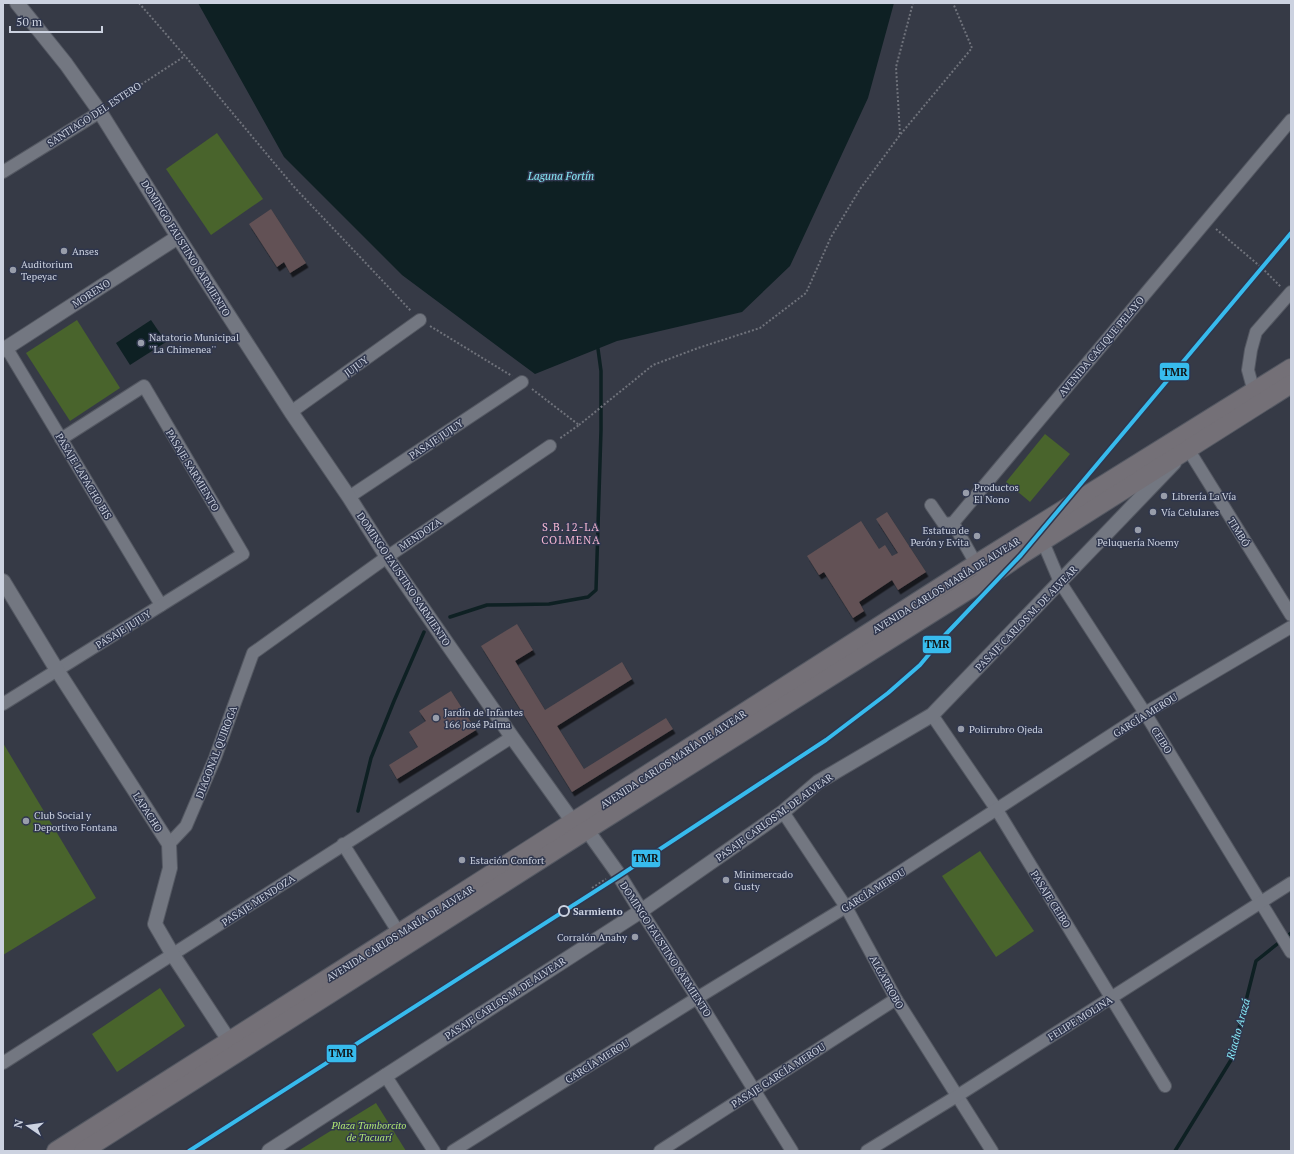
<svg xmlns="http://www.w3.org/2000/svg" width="1294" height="1154" font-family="'PT Serif',serif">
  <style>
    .green { fill: #49642c }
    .water { fill: #0e2023 }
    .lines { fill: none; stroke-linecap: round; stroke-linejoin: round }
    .stream { stroke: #0e2023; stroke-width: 3.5 }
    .building { fill: #625154; filter: url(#shadow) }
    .minor-casing { stroke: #545862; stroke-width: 14 }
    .tertiary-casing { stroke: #545862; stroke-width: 16 }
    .primary-casing { stroke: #545862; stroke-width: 20 }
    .path { stroke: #6f727b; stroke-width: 2; stroke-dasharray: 2 2; stroke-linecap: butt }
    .minor { stroke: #737781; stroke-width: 12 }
    .tertiary { stroke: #737781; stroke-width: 14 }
    .primary { stroke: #747077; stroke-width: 18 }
    .rail-1-casing { stroke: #2f364d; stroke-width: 7 }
    .rail-1 { stroke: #37bbed; stroke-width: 4 }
    .poi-dot { fill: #989daa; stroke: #2f364d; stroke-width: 1.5 }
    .stop-dot { fill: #2f364d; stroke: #ccd2e0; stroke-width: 2 }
    .labels { text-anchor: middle; stroke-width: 3; stroke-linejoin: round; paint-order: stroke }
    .street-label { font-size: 10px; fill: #ccd2e0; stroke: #2f364d }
    .poi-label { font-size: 10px; fill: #ccd2e0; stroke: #2f364d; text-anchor: start }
    .stop-label { font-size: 10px; font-weight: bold; fill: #ccd2e0; stroke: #2f364d; text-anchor: start }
    .park-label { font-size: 10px; font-style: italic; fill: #b0e772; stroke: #2f364d }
    .water-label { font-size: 11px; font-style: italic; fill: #87ebf7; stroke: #2f364d }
    .neighbourhood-label { font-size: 11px; letter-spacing: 1px; fill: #f6b7d2; stroke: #2f364d }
    .line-badge { stroke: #2f364d; stroke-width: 1.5 }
    .pale-badge-label { font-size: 11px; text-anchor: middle; font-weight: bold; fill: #111 }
  </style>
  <defs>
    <filter id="shadow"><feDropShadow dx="2.5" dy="4.5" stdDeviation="0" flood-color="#0009"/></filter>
  </defs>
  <rect width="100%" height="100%" fill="#363a46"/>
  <g class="green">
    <polygon points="217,133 263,199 211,235 166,169"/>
    <polygon points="77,320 120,388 70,421 26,353"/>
    <polygon points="1045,434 1070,454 1030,502 1006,482"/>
    <polygon points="3,743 96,898 3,955"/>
    <polygon points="980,851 1034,931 996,957 942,876"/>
    <polygon points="160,988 185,1026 117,1072 92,1034"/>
    <polygon points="376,1103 406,1151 298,1151"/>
  </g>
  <g class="water">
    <polygon points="198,3 894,3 868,98 790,266 742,312 617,341 535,374 402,275 284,157"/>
    <polygon points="151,320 166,342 130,365 116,343"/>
  </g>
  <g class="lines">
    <g class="stream">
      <polyline points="450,617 487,605 549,604 588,597 596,590 601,430 601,371 598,349"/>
      <polyline points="358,811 371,758 394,701 424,632"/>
      <polyline points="1286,937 1291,933"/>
      <polyline points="1175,1151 1231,1060 1256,961 1281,941"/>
    </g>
  </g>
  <g class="building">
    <polygon points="271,209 306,263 290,273 284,262 277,267 249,224"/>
    <polygon points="887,512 926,572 898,590 892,580 859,602 864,611 853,618 824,572 819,575 807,556 861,521 879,549 885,545 892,556 898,553 876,519"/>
    <polygon points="517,624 533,650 515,661 545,710 622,662 632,679 557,726 584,769 666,718 673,729 572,792 481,646"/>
    <polygon points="451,691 476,730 397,779 389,765 418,747 409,732 426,721 419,711"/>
  </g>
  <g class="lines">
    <g class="minor-casing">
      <g id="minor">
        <polyline points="3,172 100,112"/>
        <polyline points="6,347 161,605"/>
        <polyline points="1254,392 1248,370 1251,350 1256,332 1291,292"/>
        <polyline points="291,412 420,320"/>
        <polyline points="1188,449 1291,615"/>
        <polyline points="349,497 522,382"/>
        <polyline points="931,505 944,524 953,523"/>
        <polyline points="953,523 1291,120"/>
        <polyline points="953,523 979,569"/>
        <polyline points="1037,538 1043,542 1060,582 1145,713 1291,952"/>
        <polyline points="3,704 243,554 144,386 61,439"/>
        <polyline points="932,715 997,810 1165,1086"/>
        <polyline points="783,812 846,907 896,999 992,1151"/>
        <polyline points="169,844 186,826 215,758 253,653 387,557 550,446"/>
        <polyline points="343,844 399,933"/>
        <polyline points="641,911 697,998 792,1151"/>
        <path d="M3,1063C173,955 342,845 512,737"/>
        <polyline points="385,1075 434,1151"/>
        <polyline points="453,1151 697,998 846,907 1145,713 1291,627"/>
        <polyline points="660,1151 896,999"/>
        <polyline points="867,1151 957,1096 1291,883"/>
      </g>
    </g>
    <g class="tertiary-casing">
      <g id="tertiary">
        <polyline points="17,3 66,64 100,112 178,237 291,412 349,497 387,557 512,737 573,822 587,830 617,872 641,911"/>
        <polyline points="3,350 178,237"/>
        <polyline points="3,581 57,670 169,844 170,868 155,924 173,955 234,1048"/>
        <polyline points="269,1151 641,911 783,812 818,782 932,715 1174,463"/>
      </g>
    </g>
    <g class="primary-casing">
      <g id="primary">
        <polyline points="56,1151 399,933 976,564 1291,368"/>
        <polyline points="83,1151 587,830 986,579 1021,555 1291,384"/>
      </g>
    </g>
    <g class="path">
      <polyline points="139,3 185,56 295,188 411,311"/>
      <polyline points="111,104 185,56"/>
      <polyline points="900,134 896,67 913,3"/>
      <polyline points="1216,229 1262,268 1281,287"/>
      <polyline points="430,326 512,376"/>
      <polyline points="532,389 579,425 559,439"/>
      <polyline points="579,425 653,365 698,348 760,328 806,293 831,237 860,189 900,135 972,48 953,3"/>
      <polyline points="592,888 606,879"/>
    </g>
    <use href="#minor" class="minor"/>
    <use href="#tertiary" class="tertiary"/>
    <use href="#primary" class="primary"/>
    <g class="rail-1-casing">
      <polyline id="rail-1" points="189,1151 619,876 826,740 888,693 920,665 945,635 1021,555 1291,233"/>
    </g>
    <use href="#rail-1" class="rail-1"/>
  </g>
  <g class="poi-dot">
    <circle cx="64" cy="251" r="4"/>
    <circle cx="13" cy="270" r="4"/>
    <circle cx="141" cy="343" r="4"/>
    <circle cx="966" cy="493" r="4"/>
    <circle cx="1164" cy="496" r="4"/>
    <circle cx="1153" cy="512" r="4"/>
    <circle cx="1138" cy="530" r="4"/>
    <circle cx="977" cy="536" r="4"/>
    <circle cx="436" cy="718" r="4"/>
    <circle cx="961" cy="729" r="4"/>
    <circle cx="26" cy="821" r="4"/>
    <circle cx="462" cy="860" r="4"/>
    <circle cx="726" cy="880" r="4"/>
    <circle cx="635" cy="937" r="4"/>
  </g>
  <circle class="stop-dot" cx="564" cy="911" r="5"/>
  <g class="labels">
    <g class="street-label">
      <text transform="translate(94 114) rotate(-33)" y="4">SANTIAGO DEL ESTERO</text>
      <text transform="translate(186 248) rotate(58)" y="4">DOMINGO FAUSTINO SARMIENTO</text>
      <text transform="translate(91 293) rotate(-33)" y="4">MORENO</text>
      <text transform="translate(1101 346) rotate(-50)" y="4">AVENIDA CACIQUE PELAYO</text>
      <text transform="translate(356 366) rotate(-36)" y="4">JUJUY</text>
      <text transform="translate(436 439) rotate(-34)" y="4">PASAJE JUJUY</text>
      <text transform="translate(193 470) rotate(59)" y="4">PASAJE SARMIENTO</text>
      <text transform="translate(84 476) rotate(59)" y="4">PASAJE LAPACHO BIS</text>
      <text transform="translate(1239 532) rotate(58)" y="4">TIMBÓ</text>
      <text transform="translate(420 534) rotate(-34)" y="4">MENDOZA</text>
      <text transform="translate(404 579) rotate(56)" y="4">DOMINGO FAUSTINO SARMIENTO</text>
      <text transform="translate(946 585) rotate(-32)" y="4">AVENIDA CARLOS MARÍA DE ALVEAR</text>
      <text transform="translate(1026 618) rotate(-46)" y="4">PASAJE CARLOS M. DE ALVEAR</text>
      <text transform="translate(123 629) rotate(-32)" y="4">PASAJE JUJUY</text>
      <text transform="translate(1145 715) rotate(-32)" y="4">GARCÍA MEROU</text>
      <text transform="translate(1162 740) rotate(58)" y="4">CEIBO</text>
      <text transform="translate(216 752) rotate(-69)" y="4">DIAGONAL QUIROGA</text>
      <text transform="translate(673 759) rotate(-33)" y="4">AVENIDA CARLOS MARÍA DE ALVEAR</text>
      <text transform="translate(148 812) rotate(57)" y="4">LAPACHO</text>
      <text transform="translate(774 817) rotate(-36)" y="4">PASAJE CARLOS M. DE ALVEAR</text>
      <text transform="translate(873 890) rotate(-32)" y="4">GARCÍA MEROU</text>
      <text transform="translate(1051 899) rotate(58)" y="4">PASAJE CEIBO</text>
      <text transform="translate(258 900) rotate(-33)" y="4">PASAJE MENDOZA</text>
      <text transform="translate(400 933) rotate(-32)" y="4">AVENIDA CARLOS MARÍA DE ALVEAR</text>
      <text transform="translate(666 949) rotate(57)" y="4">DOMINGO FAUSTINO SARMIENTO</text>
      <text transform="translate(887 982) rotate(61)" y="4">ALGARROBO</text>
      <text transform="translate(505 998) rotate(-33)" y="4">PASAJE CARLOS M. DE ALVEAR</text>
      <text transform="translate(1080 1018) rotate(-32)" y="4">FELIPE MOLINA</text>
      <text transform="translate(597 1061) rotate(-32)" y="4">GARCÍA MEROU</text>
      <text transform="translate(778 1075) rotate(-33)" y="4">PASAJE GARCÍA MEROU</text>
    </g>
    <g class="poi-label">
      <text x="72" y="255">Anses</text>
      <text x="21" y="268">Auditorium<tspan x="21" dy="12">Tepeyac</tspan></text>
      <text x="149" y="341">Natatorio Municipal<tspan x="149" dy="12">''La Chimenea''</tspan></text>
      <text x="974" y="491">Productos<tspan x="974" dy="12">El Nono</tspan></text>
      <text x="1172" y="500">Librería La Vía</text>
      <text x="1161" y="516">Vía Celulares</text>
      <text x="969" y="534" text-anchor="end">Estatua de<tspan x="969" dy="12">Perón y Evita</tspan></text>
      <text x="1138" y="546" text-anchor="middle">Peluquería Noemy</text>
      <text x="444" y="716">Jardín de Infantes<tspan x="444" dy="12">166 José Palma</tspan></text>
      <text x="969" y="733">Polirrubro Ojeda</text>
      <text x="34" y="819">Club Social y<tspan x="34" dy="12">Deportivo Fontana</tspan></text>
      <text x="470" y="864">Estación Confort</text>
      <text x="734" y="878">Minimercado<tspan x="734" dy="12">Gusty</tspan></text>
      <text x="627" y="941" text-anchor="end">Corralón Anahy</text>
    </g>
    <g class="stop-label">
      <text x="573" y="915">Sarmiento</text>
    </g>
    <g class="park-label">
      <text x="369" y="1129">Plaza Tamborcito<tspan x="369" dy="12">de Tacuarí</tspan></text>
    </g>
    <g class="water-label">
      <text x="561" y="180">Laguna Fortín</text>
      <text transform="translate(1238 1029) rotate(-75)" y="4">Riacho Arazá</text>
    </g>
    <g class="neighbourhood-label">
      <text x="571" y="531">S.B.12-LA<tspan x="571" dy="13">COLMENA</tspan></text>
    </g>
  </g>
  <g class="line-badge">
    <rect x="1159" y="362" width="31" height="19" rx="4" fill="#37bbed"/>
    <rect x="922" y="635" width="30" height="19" rx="4" fill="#37bbed"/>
    <rect x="631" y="849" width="30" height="19" rx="4" fill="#37bbed"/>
    <rect x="326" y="1044" width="31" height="19" rx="4" fill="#37bbed"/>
  </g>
  <g class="pale-badge-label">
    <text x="1175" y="376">TMR</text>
    <text x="937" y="648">TMR</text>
    <text x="646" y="862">TMR</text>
    <text x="341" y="1057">TMR</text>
  </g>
  <rect width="1294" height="1154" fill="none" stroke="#ccd2e0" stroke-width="8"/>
  <g transform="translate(28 1126) rotate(283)" stroke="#2f364d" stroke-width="3" paint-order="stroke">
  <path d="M0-3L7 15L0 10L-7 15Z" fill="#ccd2e0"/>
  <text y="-6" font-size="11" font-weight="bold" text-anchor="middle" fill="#ccd2e0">N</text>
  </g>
  <path d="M10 26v6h92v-6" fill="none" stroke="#ccd2e0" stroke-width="2"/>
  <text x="16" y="26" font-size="12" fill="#ccd2e0" stroke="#2f364d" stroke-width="3" paint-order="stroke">50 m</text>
</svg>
